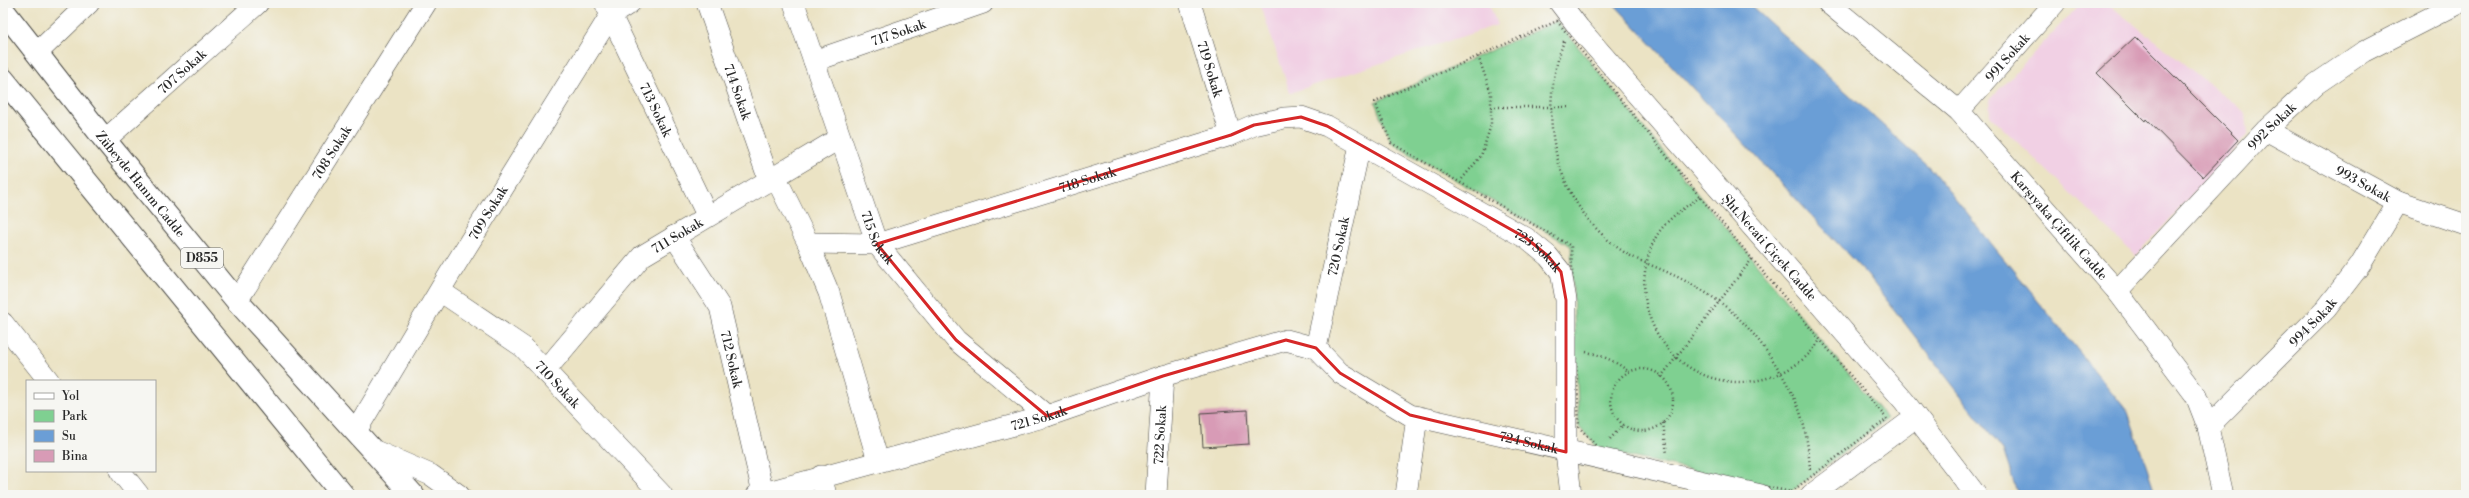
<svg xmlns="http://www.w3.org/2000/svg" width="2469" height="498" font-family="'Libre Bodoni',serif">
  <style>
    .built { fill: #f1d0e4 }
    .green { fill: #7fd091; stroke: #557e5e }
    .water { fill: #6b9ed6; stroke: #4b6480 }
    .building { fill: #d89bb6 }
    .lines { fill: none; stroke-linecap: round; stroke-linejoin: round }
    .minor-casing { stroke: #484742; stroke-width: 22 }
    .highway-casing { stroke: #484742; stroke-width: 24 }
    .path { stroke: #484742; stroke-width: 2.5; stroke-dasharray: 1 3; stroke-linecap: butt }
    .minor { stroke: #fff; stroke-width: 21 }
    .highway { stroke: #fff; stroke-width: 22 }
    .marked { fill: none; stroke: #d62828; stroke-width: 3; stroke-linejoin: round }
    .labels { text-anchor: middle; stroke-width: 3.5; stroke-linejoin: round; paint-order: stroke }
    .shield { fill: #f6f6f2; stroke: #686867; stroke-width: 1 }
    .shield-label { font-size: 12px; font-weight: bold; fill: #2b2b2b }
    .street-label { font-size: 13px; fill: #2b2b2b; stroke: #f6f6f2 }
  </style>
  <rect width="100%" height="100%" fill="#f6f6f2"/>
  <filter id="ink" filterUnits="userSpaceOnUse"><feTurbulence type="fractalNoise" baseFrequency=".025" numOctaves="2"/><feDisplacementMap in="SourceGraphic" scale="8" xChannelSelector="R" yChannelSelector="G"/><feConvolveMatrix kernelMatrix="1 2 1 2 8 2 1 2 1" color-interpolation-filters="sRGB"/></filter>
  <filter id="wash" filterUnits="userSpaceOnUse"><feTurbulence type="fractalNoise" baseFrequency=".012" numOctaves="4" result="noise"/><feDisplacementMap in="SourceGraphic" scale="16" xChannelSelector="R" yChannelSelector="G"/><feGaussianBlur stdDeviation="0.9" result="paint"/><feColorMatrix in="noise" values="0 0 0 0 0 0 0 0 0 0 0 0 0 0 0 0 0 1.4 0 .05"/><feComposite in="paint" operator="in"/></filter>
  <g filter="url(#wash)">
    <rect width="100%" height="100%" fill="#ebe3c4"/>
    <g class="built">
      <polygon points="1260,3 1489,3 1497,25 1290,93"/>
      <polygon points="2081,3 2107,3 2246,113 2248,134 2136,256 1990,116 1989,100"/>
    </g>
    <polygon class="green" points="1557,21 1700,197 1887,419 1791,492 1600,450 1579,427 1571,246 1391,143 1375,102"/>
    <polygon class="water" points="1613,3 1748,3 1930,168 2128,412 2156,495 2018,495 2003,450 1868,276"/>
    <g id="blocks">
      <g class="building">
        <polygon points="2135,37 2238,140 2203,177 2146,119 2145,121 2097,73"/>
        <polygon points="1247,410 1249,444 1203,447 1201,413"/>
      </g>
    </g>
  </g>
  <g filter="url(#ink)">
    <use href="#blocks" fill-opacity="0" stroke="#484742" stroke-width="1"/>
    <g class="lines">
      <g class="minor-casing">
        <g id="minor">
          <path id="s1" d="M707,3L769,180"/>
          <path id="s2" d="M794,3L877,244L956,340L1047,416"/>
          <path id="s3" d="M1190,3L1231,135"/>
          <path id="s4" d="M1560,3L1579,28L1904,401L1976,495"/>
          <path id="s5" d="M1828,3L1959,111L2117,291L2196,396L2208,427L2223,495"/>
          <path id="s6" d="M606,5L707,215"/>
          <polyline points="37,53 89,3"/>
          <path id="s7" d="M814,61L983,3"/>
          <path id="s8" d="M1959,111L2055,3"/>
          <path id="s9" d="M2266,130L2398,202L2466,225"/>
          <path id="s10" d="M105,140L258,3"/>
          <polyline points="775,176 808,243 829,293 878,461"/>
          <path id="s11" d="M674,236L720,307L763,493"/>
          <path id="s12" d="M808,243L877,244L1231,135L1254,125L1284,118L1301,117L1327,126L1526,238L1548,256L1561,272L1566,300V452L1571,495"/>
          <path id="s13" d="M440,291L523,347L662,495"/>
          <path id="s14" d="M2117,291L2266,130L2316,84L2363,52L2459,3"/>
          <path id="s15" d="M237,301L426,3"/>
          <polyline points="3,323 49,381"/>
          <path id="s16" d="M1316,348L1340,373L1410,415L1761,495"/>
          <path id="s17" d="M1316,348L1360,145"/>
          <path id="s18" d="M545,371L642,256L840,138"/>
          <path id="s19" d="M2208,427L2326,309L2360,265L2398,202"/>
          <path id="s20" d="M356,431L449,275L610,16L630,3"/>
          <polyline points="373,450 431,475 459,495"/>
          <polyline points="120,471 139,495"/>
          <polyline points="821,476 826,495"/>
          <path id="s21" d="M757,495L1047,416L1163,376L1286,340L1316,348"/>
          <path id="s22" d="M1156,495L1163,376"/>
          <polyline points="1406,495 1417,417"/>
          <polyline points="1811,495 1916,417"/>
        </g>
      </g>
      <g class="highway-casing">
        <g id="highway">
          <path id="s23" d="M3,10L105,140L237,301L413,495"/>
          <polyline points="3,79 343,495"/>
        </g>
      </g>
      <g class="path">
        <polygon points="1557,21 1700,197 1887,419 1791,492 1600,450 1579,427 1571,246 1391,143 1375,102"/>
        <path d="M1564,41C1535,118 1555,208 1627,254C1641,262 1657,267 1671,274C1687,281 1704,291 1718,301C1751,323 1786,374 1800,412C1806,430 1809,451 1810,471"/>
        <polyline points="1491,107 1571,107"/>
        <polyline points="1462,179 1481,156 1491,125 1491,93 1478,56"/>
        <path d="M1700,197C1682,209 1662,222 1653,243C1618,324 1693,407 1776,375C1794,368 1810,356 1820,340"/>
        <path d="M1586,352C1602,355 1617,362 1629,372"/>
        <circle cx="1642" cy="400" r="31"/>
        <polyline points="1661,377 1752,259"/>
        <polyline points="1663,423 1667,454"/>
        <polyline points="1610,439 1623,425"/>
      </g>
      <use href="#minor" class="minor"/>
      <use href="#highway" class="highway"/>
    </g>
  </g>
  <path class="marked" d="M1301,117L1327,126L1526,238L1548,256L1561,272L1566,300V452L1410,415L1340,373L1316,348L1286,340L1163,376L1047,416L956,340L877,244L1231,135L1254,125Z"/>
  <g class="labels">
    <rect class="shield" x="181" y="248" width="42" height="20" rx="3"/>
    <g class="shield-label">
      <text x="202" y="262">D855</text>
    </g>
    <g class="street-label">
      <text dy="5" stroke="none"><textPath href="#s7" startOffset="89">717 Sokak</textPath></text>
      <text dy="5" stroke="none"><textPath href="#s8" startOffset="72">991 Sokak</textPath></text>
      <text dy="5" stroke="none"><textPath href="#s3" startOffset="69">719 Sokak</textPath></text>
      <text dy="5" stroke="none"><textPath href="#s10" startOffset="103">707 Sokak</textPath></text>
      <text dy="5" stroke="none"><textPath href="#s1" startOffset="94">714 Sokak</textPath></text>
      <text dy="5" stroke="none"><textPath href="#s6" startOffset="116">713 Sokak</textPath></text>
      <text dy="5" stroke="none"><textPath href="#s14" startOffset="226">992 Sokak</textPath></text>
      <text dy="5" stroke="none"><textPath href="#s15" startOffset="176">708 Sokak</textPath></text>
      <text dy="5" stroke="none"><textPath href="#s12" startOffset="289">718 Sokak</textPath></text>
      <text dy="5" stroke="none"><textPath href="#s9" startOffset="111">993 Sokak</textPath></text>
      <text dy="5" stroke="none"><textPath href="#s23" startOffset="222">Zübeyde Hanım Cadde</textPath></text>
      <text dy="5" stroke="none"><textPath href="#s20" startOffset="255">709 Sokak</textPath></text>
      <text dy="5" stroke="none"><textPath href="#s5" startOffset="322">Karşıyaka Çiftlik Cadde</textPath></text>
      <text dy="5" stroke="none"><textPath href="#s18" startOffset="191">711 Sokak</textPath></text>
      <text dy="5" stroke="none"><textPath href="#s2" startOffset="249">715 Sokak</textPath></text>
      <text dy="5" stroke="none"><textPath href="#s17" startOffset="104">720 Sokak</textPath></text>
      <text dy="5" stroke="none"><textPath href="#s4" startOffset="322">Şht.Necati Çiçek Cadde</textPath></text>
      <text dy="5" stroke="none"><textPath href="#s12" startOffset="785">723 Sokak</textPath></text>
      <text dy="5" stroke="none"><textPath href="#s19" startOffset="148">994 Sokak</textPath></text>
      <text dy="5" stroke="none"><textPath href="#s11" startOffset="138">712 Sokak</textPath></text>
      <text dy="5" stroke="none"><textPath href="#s13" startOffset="151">710 Sokak</textPath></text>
      <text dy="5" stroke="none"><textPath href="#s21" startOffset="292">721 Sokak</textPath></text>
      <text dy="5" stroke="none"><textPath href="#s22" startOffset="60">722 Sokak</textPath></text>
      <text dy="5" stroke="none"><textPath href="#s16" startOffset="238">724 Sokak</textPath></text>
    </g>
  </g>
  <rect width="2469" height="498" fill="none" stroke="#f6f6f2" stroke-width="16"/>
  <rect x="26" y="380" width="130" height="92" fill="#f6f6f2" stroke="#a5a5a2"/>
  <rect x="34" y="393" width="20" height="6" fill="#ffffff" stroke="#a5a5a2"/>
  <text x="62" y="400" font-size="12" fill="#2b2b2b">Yol</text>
  <rect x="34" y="410" width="20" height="12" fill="#7fd091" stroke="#a5a5a2"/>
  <text x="62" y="420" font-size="12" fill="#2b2b2b">Park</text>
  <rect x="34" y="430" width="20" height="12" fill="#6b9ed6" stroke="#a5a5a2"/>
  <text x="62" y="440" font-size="12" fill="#2b2b2b">Su</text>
  <rect x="34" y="450" width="20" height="12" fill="#d89bb6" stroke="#a5a5a2"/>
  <text x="62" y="460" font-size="12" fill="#2b2b2b">Bina</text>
</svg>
